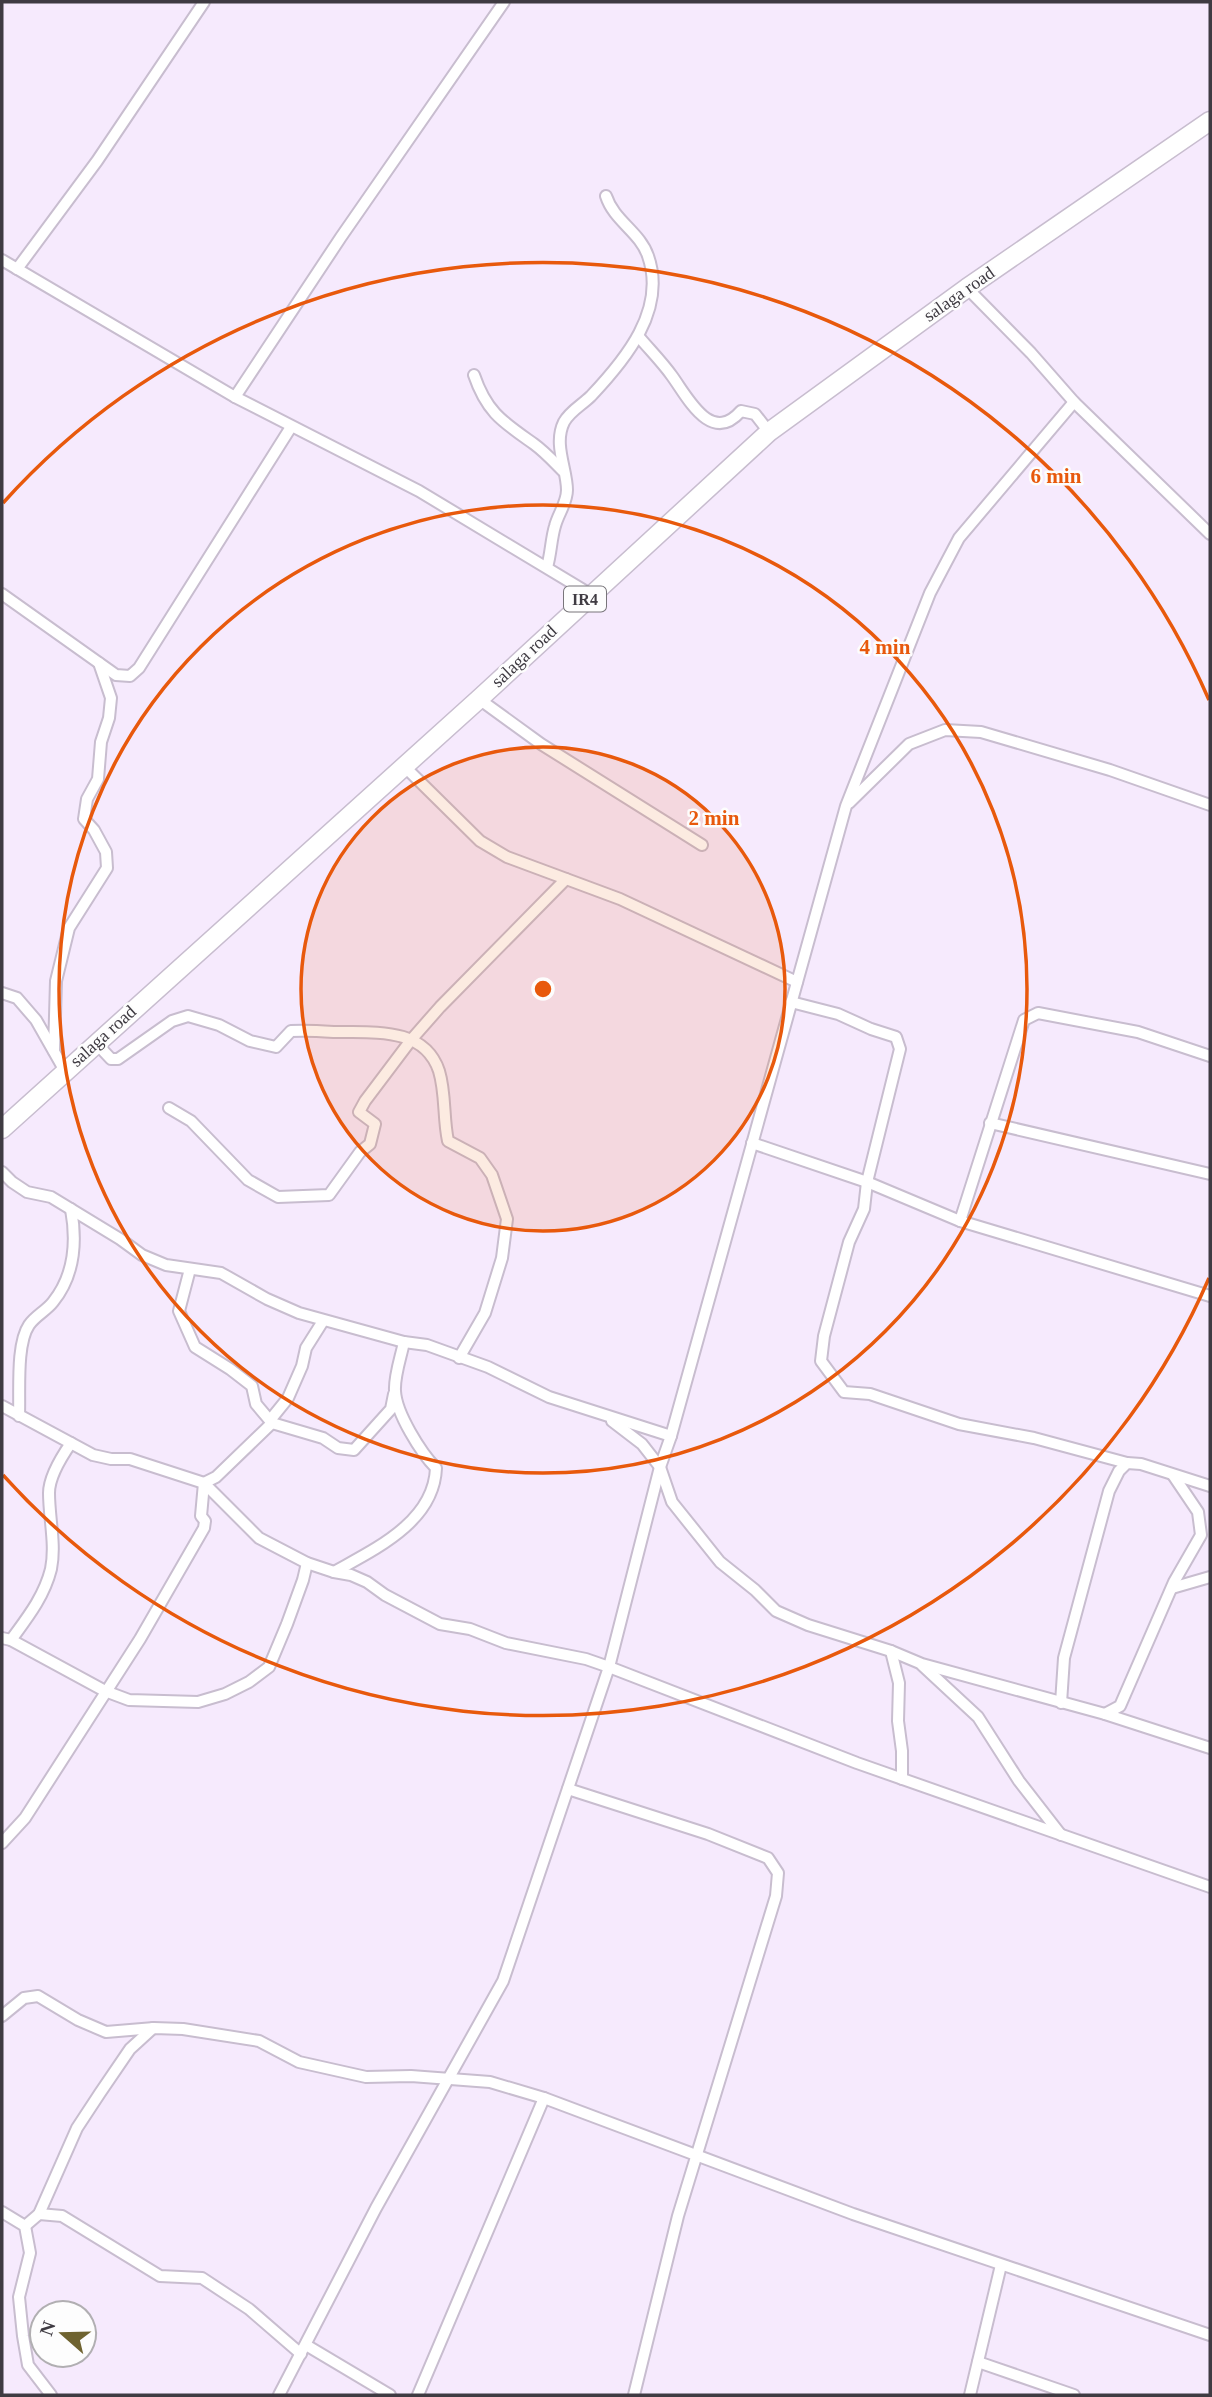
<svg xmlns="http://www.w3.org/2000/svg" width="1212" height="2397" font-family="Georgia,serif">
  <style>
    .lines { fill: none; stroke-linecap: round; stroke-linejoin: round }
    .street-casing { stroke: #c8bdcf; stroke-width: 14 }
    .primary-casing { stroke: #c8bdcf; stroke-width: 21 }
    .street { stroke: #fff; stroke-width: 10 }
    .primary { stroke: #fff; stroke-width: 18 }
    .ring { fill: none; stroke: #e8590c; stroke-width: 3.5 }
    .labels { text-anchor: middle; stroke-width: 5; stroke-linejoin: round; paint-order: stroke }
    .shield { fill: #fdfdfd; stroke: #78757a; stroke-width: 2 }
    .shield-label { font-size: 16px; font-weight: bold; fill: #3f3b42 }
    .street-label { font-size: 18px; fill: #3f3b42; stroke: #fdfdfd }
    .centre { fill: #e8590c; stroke: #fdfdfd; stroke-width: 3.5 }
    .ring-label { font-size: 21px; text-anchor: middle; font-weight: bold; fill: #e8590c; stroke: #fdfdfd; stroke-width: 5; stroke-linejoin: round; paint-order: stroke }
  </style>
  <rect width="100%" height="100%" fill="#f6eafd"/>
  <g class="lines">
    <g class="street-casing">
      <g id="street">
        <polyline points="2,260 235,397 419,491 590,594"/>
        <polyline points="17,269 97,161 204,2"/>
        <polyline points="967,288 1031,353 1074,402 1210,534"/>
        <path d="M639,337C650,350 662,362 672,376C688,398 711,445 741,411L755,414L769,432"/>
        <path d="M474,375C487,413 503,422 534,444C545,452 554,462 563,471"/>
        <polyline points="235,397 341,237 504,2"/>
        <path d="M547,567C551,554 551,539 555,526C558,514 567,503 567,490C567,469 553,444 564,422C570,411 582,405 591,396C625,360 667,310 648,256C640,232 614,221 606,196"/>
        <polyline points="2,594 116,675 130,676 139,668 291,427"/>
        <polyline points="479,699 541,744 702,845"/>
        <polyline points="404,766 480,841 507,857 620,899 797,982"/>
        <polyline points="849,803 909,744 945,730 981,732 1110,770 1210,805"/>
        <polyline points="2,993 17,998 36,1020 65,1071"/>
        <polyline points="791,1002 838,1014 871,1029 896,1037 900,1049 867,1182 864,1209 849,1242 824,1336 821,1361 844,1392 870,1394 959,1424 1034,1438 1127,1463"/>
        <path d="M96,1043L111,1059H118L172,1021L188,1016L219,1025L250,1041L276,1047L291,1031C306,1030 320,1031 335,1032C372,1033 424,1026 439,1071C446,1094 443,1118 448,1141L480,1158L492,1175L507,1219L502,1258L485,1313L459,1358"/>
        <polyline points="54,1051 56,981 69,928 107,868 106,852 94,830 84,819 87,799 98,779 101,742 109,718 111,698 99,663"/>
        <polyline points="169,1108 191,1121 248,1180 278,1197 329,1195 360,1152 370,1144 375,1124 359,1112 365,1101 411,1040 440,1007 566,879"/>
        <polyline points="990,1123 1210,1174"/>
        <polyline points="752,1143 867,1182 960,1221 1210,1296"/>
        <polyline points="2,1172 12,1182 27,1192 51,1197 120,1239 142,1255 166,1265 221,1273 267,1299 299,1313 404,1342 427,1345 488,1367 549,1397 671,1436"/>
        <polyline points="960,1221 1024,1020 1038,1013 1138,1032 1210,1056"/>
        <polyline points="190,1269 179,1311 195,1347 230,1369 252,1386 256,1404 272,1423"/>
        <polyline points="2,1406 93,1455 111,1459 130,1459 204,1483 259,1538 307,1563 334,1572 351,1575 367,1582 385,1595 440,1624 470,1629 506,1643 586,1659 609,1667 857,1763 1210,1887"/>
        <path d="M19,1416C20,1391 16,1344 29,1325C35,1316 46,1311 53,1302C74,1276 77,1242 71,1209"/>
        <polyline points="271,1419 288,1398 302,1366 306,1348 323,1321"/>
        <polyline points="612,1421 642,1444 660,1467 672,1502 720,1562 755,1590 776,1611 808,1625 891,1651 922,1664 1105,1714 1210,1748"/>
        <polyline points="204,1483 216,1477 272,1423 323,1438 338,1448 354,1450 391,1409 394,1394"/>
        <path d="M334,1572C375,1549 434,1522 436,1468C421,1453 396,1413 395,1391C394,1376 401,1357 404,1342"/>
        <polyline points="1172,1588 1210,1577"/>
        <polyline points="2,1638 11,1640 105,1691 129,1700 198,1702 225,1694 249,1682 269,1667 287,1624 303,1580 307,1563"/>
        <path d="M11,1640C27,1618 44,1597 51,1569C56,1545 49,1518 49,1493C49,1476 62,1456 71,1443"/>
        <polyline points="891,1651 899,1683 898,1721 902,1751 902,1779"/>
        <polyline points="922,1665 978,1717 1019,1781 1061,1835"/>
        <polyline points="1061,1703 1064,1658 1109,1491 1119,1471 1127,1463 1141,1464 1210,1486"/>
        <polyline points="1105,1714 1120,1706 1174,1582 1201,1535 1198,1512 1173,1475"/>
        <polyline points="568,1789 708,1834 768,1858 778,1873 776,1896 678,2216 634,2395"/>
        <polyline points="2,1843 25,1818 140,1639 204,1528 205,1521 201,1516 204,1483"/>
        <polyline points="2,2016 24,1998 38,1996 78,2020 106,2032 154,2028 183,2029 259,2041 299,2062 366,2077 411,2076 490,2082 544,2098 853,2214 1210,2335"/>
        <polyline points="2,2212 25,2226 30,2253 19,2297 23,2336 28,2365 51,2395"/>
        <polyline points="39,2214 62,2216 160,2276 202,2278 249,2309 301,2354"/>
        <polyline points="25,2226 39,2214 77,2128 100,2093 130,2049 153,2028"/>
        <polyline points="306,2345 390,2395"/>
        <polyline points="978,2362 1074,2395"/>
        <polyline points="279,2395 376,2208 503,1981 609,1667 660,1467 671,1436 846,806 930,593 959,538 1074,402"/>
        <polyline points="418,2395 544,2098"/>
        <polyline points="970,2395 1001,2265"/>
      </g>
    </g>
    <g class="primary-casing">
      <polyline id="primary" points="2,1129 479,699 769,432 967,288 1210,121"/>
    </g>
    <use href="#street" class="street"/>
    <use href="#primary" class="primary"/>
  </g>
  <circle cx="543" cy="989" r="242" fill="#e8590c" fill-opacity=".12"/>
  <g class="ring">
    <circle cx="543" cy="989" r="242"/>
    <circle cx="543" cy="989" r="484"/>
    <path d="M1209 1278A726 726 0 0 1 3 1475M3 503A726 726 0 0 1 1209 700"/>
  </g>
  <g class="labels">
    <rect class="shield" x="564" y="586.5" width="42" height="25" rx="5"/>
    <g class="shield-label">
      <text x="585" y="605">IR4</text>
    </g>
    <g class="street-label">
      <text transform="translate(959 294) rotate(-35)" y="6">salaga road</text>
      <text transform="translate(524 656) rotate(-43)" y="6">salaga road</text>
      <text transform="translate(103 1036) rotate(-42)" y="6">salaga road</text>
    </g>
  </g>
  <circle cx="543" cy="989" r="10" class="centre"/>
  <g class="ring-label">
    <text x="1056" y="483">6 min</text>
    <text x="885" y="654">4 min</text>
    <text x="714" y="825">2 min</text>
  </g>
  <rect width="1212" height="2397" fill="none" stroke="#3f3b42" stroke-width="7"/>
  <g transform="translate(63 2334) rotate(290)"><circle r="33" fill="#fdfdfd" stroke="#b1afb2" stroke-width="2"/>
  <path d="M0-5L12 26L0 18L-12 26Z" fill="#6f6330"/>
  <text y="-10" font-size="19" font-weight="bold" text-anchor="middle" fill="#3f3b42">N</text>
  </g>
</svg>
